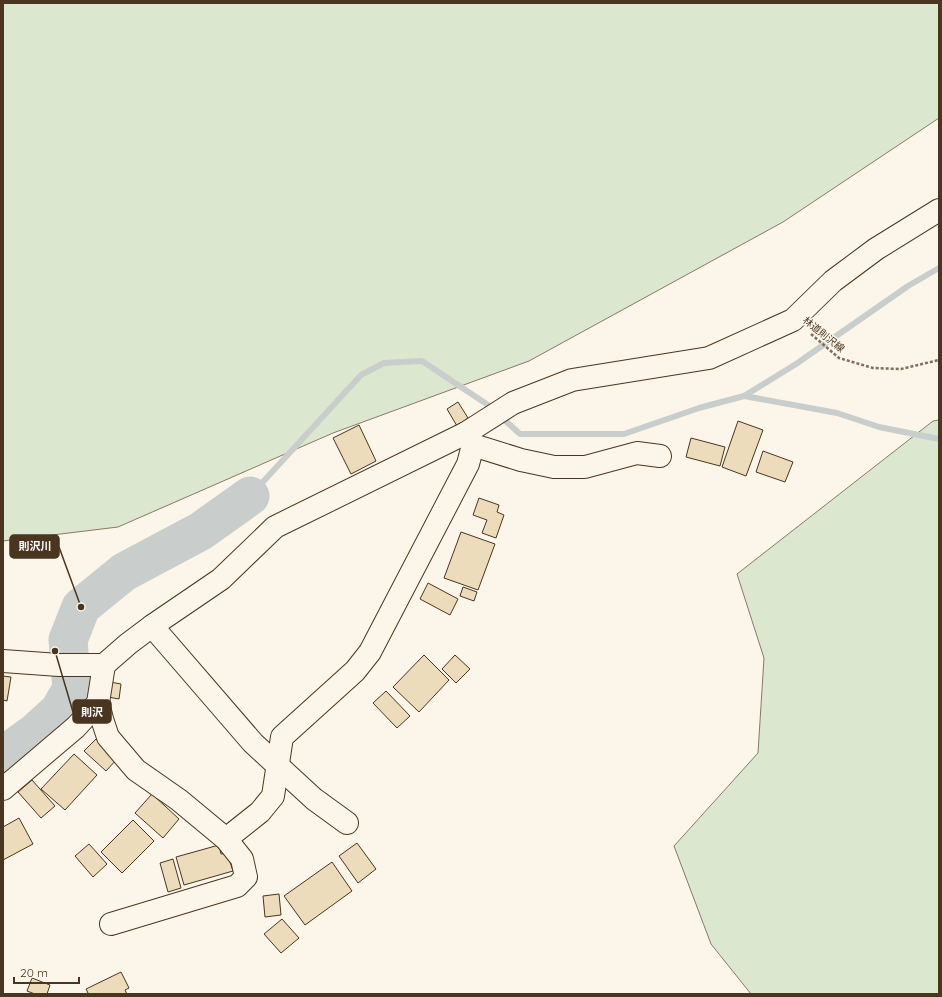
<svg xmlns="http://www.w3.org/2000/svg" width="942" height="997" font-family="Quicksand,'Noto Sans JP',sans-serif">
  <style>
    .green { fill: #dce7d0; stroke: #887966 }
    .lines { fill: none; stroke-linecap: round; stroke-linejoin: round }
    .stream { stroke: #c9cecd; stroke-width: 6 }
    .river { stroke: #c9cecd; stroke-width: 39 }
    .building { fill: #ecdcbc; stroke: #4a3520 }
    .minor-casing { stroke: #4a3520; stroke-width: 24 }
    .path { stroke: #7f6f5c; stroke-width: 2.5; stroke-dasharray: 3 2; stroke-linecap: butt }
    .minor { stroke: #fbf6e9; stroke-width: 22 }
    .labels { text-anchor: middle; stroke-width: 3; stroke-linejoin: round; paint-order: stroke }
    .street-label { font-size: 10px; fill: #4a3520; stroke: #fbf6e9 }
    .leader { fill: none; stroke: #4a3520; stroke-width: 1.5 }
    .callout-dot { fill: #4a3520; stroke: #fbf6e9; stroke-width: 1.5 }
    .callout { fill: #4a3520; stroke: #4a3520; stroke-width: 1.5 }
    .callout-label { font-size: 11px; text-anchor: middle; font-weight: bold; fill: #fff }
  </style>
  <rect width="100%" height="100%" fill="#fbf6e9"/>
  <g class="green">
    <polygon points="3,3 939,3 939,118 783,222 529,361 333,433 118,527 3,541"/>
    <polygon points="939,420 939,994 751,994 711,944 674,846 758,753 764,658 737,574 933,421"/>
  </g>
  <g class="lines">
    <g class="stream">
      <polyline points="744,396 837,413 879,427 939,439"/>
      <polyline points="250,496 361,375 384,363 422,361 488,405 520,434 624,434 699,408 744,396 796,364 908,286 939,268"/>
    </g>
    <polyline class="river" points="3,756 36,732 59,711 72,689 68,640 81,607 124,572 201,531 250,496"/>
  </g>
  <g class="building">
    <polygon points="458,402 468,418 457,426 447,409"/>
    <polygon points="738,421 763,430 746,476 722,467"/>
    <polygon points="359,425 376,461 351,474 333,438"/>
    <polygon points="691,438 725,447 720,466 686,457"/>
    <polygon points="763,451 793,462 785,482 756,472"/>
    <polygon points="479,498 499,505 497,512 504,515 496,538 482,533 487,520 473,515"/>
    <polygon points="461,532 495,544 478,590 444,578"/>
    <polygon points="428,583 458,599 450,615 420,599"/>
    <polygon points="463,587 477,592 474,601 460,596"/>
    <polygon points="424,655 449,680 419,712 393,687"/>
    <polygon points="455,655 470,669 456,683 442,669"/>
    <polygon points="3,676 11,677 7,701 3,700"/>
    <polygon points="110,682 121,684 119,699 108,697"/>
    <polygon points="386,691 410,716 397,728 373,703"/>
    <polygon points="96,739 117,759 106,771 84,751"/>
    <polygon points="74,754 97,775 65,810 41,789"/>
    <polygon points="32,780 55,806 41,818 18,792"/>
    <polygon points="152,794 179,819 163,838 135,813"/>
    <polygon points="19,818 33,844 3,860 3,827"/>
    <polygon points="133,820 154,841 122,873 101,852"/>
    <polygon points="357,843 376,869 358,883 339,856"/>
    <polygon points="89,844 107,864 93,877 75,856"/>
    <polygon points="219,845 221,854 227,853 233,871 184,885 176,857"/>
    <polygon points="173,859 181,888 168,892 160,863"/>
    <polygon points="332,862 352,891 305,925 284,896"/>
    <polygon points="279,894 281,915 265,917 263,896"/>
    <polygon points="282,919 299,938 281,953 264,934"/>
    <polygon points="121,972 129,988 125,990 127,994 86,994 88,993 86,989"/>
    <polygon points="32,978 50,985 47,994 35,994 27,991"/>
  </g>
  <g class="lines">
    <g class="minor-casing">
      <g id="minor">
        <polyline points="473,445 521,460 554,467 585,467 637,453 660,456"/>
        <polyline points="152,626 253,743 314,799 347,823"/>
        <polyline points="3,661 59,665 104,665 128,644 152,626 221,579 275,527 466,433 513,403 572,380 709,358 793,320 833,281 876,249 939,210"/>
        <polyline points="98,703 102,719 108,737 136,770 179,800 226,839 242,859 246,877 237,886 111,924"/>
        <polyline points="3,789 76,727 98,703 104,665"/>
        <polyline points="226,839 260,812 273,796 282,737 355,671 370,652 468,464 473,445 466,433"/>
      </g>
    </g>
    <polyline class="path" points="811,334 839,358 873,368 901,369 939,360"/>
    <use href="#minor" class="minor"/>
  </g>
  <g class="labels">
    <g class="street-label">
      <text transform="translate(824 334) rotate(39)" y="4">林道則沢線</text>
    </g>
  </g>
  <path class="leader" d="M81 607L59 547M55 651L73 712"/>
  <g class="callout-dot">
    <circle cx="81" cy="607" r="4"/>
    <circle cx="55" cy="651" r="4"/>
  </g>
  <g class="callout">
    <rect x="10" y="535" width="49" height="23" rx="4"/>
    <rect x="73" y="700" width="38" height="23" rx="4"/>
  </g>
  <g class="callout-label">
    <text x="35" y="550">則沢川</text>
    <text x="92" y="716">則沢</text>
  </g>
  <rect width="942" height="997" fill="none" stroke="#4a3520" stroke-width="8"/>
  <path d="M14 977v6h65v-6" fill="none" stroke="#4a3520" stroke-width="2"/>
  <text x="20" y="977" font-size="12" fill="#4a3520" stroke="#fbf6e9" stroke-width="3" paint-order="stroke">20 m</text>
</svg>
